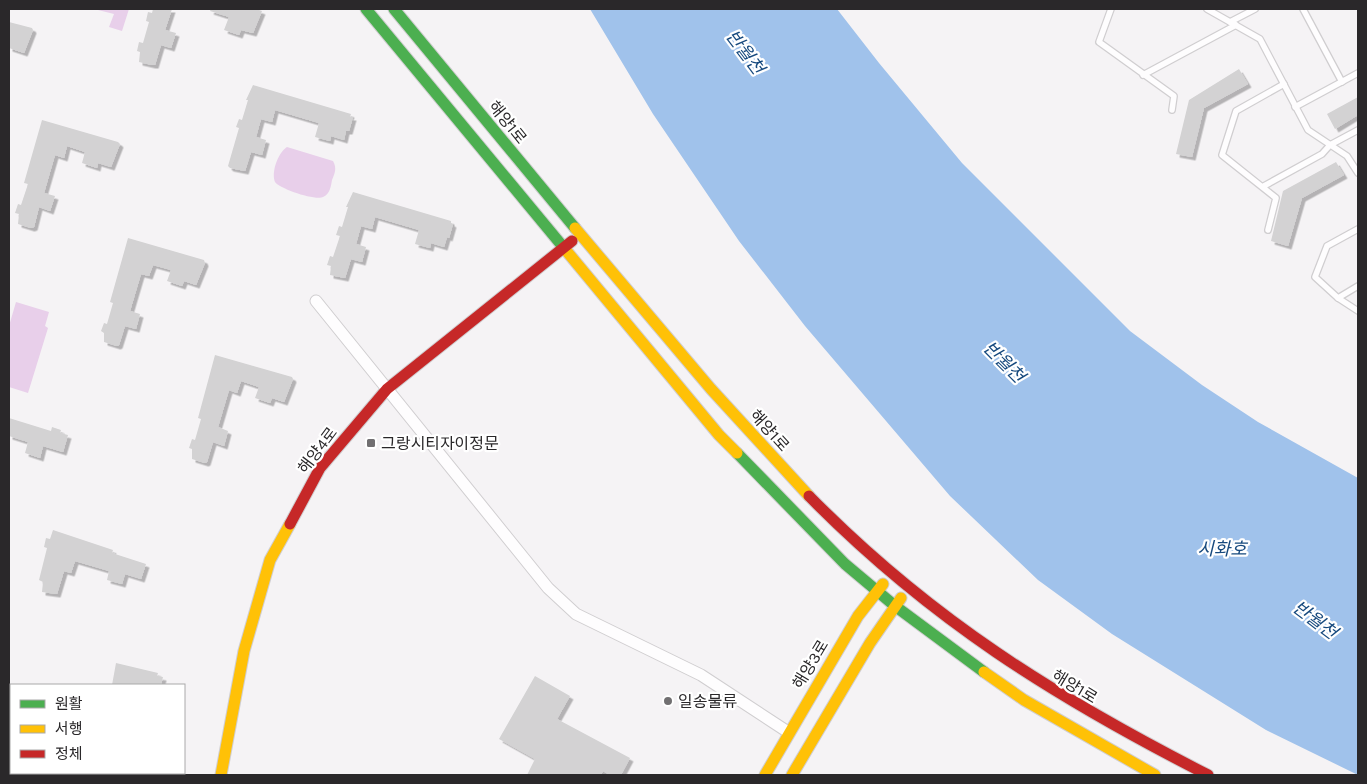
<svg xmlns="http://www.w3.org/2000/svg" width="1367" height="784" font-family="Karla,'Noto Sans KR',sans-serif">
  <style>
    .green { fill: #e8cfea }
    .water { fill: #a0c2eb }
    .building { fill: #d3d2d3; filter: url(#shadow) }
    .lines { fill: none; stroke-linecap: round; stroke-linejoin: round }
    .lane-casing { stroke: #d0ced0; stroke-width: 8 }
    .street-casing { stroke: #d0ced0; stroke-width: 13 }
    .fast-casing { stroke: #d0ced0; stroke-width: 13 }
    .slow-casing { stroke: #d0ced0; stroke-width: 13 }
    .jam-casing { stroke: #d0ced0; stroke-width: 13 }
    .lane { stroke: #fefdfe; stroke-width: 5.5 }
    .street { stroke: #fefdfe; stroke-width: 11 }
    .fast { stroke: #4caf50; stroke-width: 11 }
    .slow { stroke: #ffc107; stroke-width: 11 }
    .jam { stroke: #c62828; stroke-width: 11 }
    .poi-dot { fill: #716f71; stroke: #fff; stroke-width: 2 }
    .labels { text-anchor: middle; stroke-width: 4.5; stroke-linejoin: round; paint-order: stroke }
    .street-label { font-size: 16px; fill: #2a282a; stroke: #fff }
    .poi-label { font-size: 16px; fill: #2a282a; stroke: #fff; text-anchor: start }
    .water-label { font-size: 18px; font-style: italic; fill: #16497e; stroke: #fff }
  </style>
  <defs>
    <filter id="shadow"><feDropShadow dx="3.5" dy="3.5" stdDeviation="0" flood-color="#0004"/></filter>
  </defs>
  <rect width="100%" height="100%" fill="#f5f3f5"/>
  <g class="green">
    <polygon points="94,9 129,9 122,31 109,27 114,14"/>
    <path d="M287,147L333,161C337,168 335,173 332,180C331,186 330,194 323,197C316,201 280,189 275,182C271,172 278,153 287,147Z"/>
    <polygon points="16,302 49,312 45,326 48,328 28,393 9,387 9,326"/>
  </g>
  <polygon class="water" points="590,9 837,9 879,63 962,163 1130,331 1202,385 1258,422 1358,478 1358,775 1266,730 1112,634 1038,580 950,496 805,326 739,241 653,114"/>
  <g class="building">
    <polygon points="153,9 172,9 165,30 176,33 171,48 161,45 155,65 152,65 139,62 140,52 137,51 139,42 143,43 149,22 146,21 148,12 152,13"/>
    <polygon points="211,9 256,9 262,11 253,33 241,30 239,35 224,30 229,17 210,11"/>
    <polygon points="9,22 32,28 33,30 24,53 9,48"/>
    <polygon points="1239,69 1248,84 1204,108 1192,157 1176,154 1189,100"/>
    <polygon points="253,85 351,114 350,117 353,117 349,131 346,131 344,140 331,136 330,141 315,137 319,123 275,110 272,122 261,119 256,137 266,140 262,155 251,152 245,171 230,168 228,166 239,128 236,127 239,119 242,120 248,100 246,100"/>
    <polygon points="1358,97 1358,115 1335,129 1327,114"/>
    <polygon points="42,120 118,142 120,144 111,167 98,163 97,168 82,163 85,152 67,146 64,158 55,155 44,193 55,196 50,211 39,207 34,227 31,228 18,224 19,214 15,213 18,204 21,205 28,184 24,183"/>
    <polygon points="1336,162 1344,175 1302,198 1288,246 1271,241 1283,191"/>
    <polygon points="353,192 451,221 451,223 453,224 449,238 447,237 444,247 431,243 430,248 415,244 419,230 375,217 372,229 361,226 356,244 366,247 362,262 351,259 345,278 330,275 331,266 327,265 330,256 333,257 340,236 336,235 339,226 342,227 348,207 346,207"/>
    <polygon points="128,238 204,260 205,263 196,285 184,281 182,286 167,281 171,270 153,265 149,276 141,274 130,311 140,314 136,329 125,326 119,345 117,346 104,342 104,333 101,331 104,323 107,324 113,303 110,302"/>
    <polygon points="215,355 292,377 293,379 284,402 272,398 270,403 255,398 259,387 241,381 237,393 229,390 218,427 228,431 224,446 213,442 207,462 205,463 192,459 192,449 189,448 192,439 195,440 201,419 198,418"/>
    <polygon points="9,418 51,431 52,427 61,430 60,433 68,435 63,452 43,446 40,458 25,453 28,442 9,436"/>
    <polygon points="53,530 113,550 112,553 146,564 141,579 125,574 122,584 107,580 109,571 75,561 71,573 64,571 57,594 42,592 43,582 39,580 47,548 44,547 46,538 50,539"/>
    <polygon points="116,663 158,673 157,676 163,677 161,685 112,685"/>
    <polygon points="535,676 570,696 557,719 630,758 621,775 610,775 603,771 601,775 527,775 535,759 499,739"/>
  </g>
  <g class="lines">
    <g class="lane-casing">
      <g id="lane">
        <polyline points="1111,9 1099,42 1174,96 1172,110"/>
        <polyline points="1207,9 1260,39 1308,130 1347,156 1358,173"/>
        <polyline points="1303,9 1342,82"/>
        <polyline points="1230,22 1255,9"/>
        <polyline points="1143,75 1236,25"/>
        <polyline points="1295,107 1358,73"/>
        <polyline points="1264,186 1322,154 1330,145 1358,130"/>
        <polyline points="1358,229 1327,246 1315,277 1338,298 1358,311"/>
        <polyline points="1268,230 1276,198 1222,155 1236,111 1284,84"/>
        <polyline points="1338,298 1358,286"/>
      </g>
    </g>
    <g class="street-casing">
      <polyline id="street" points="316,301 548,588 576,614 701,675 788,732"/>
    </g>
    <g class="fast-casing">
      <g id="fast">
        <polyline points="366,9 564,248"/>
        <polyline points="394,9 575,228"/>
        <polyline points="737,453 845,564 895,606 984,672"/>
      </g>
    </g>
    <g class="slow-casing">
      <g id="slow">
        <polyline points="575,228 711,389 809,496"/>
        <polyline points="564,248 719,435 737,453"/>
        <polyline points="984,672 1024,700 1155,775"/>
        <polyline points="221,775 244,651 270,560 290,524"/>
        <polyline points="765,775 858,616 883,584"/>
        <polyline points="792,775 870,643 901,598"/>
      </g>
    </g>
    <g class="jam-casing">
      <g id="jam">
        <path d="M809,496C930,619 1055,697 1208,775"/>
        <polyline points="290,524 320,468 387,389 572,241"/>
      </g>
    </g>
    <use href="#lane" class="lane"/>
    <use href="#street" class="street"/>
    <use href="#fast" class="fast"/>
    <use href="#slow" class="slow"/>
    <use href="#jam" class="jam"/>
  </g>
  <g class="poi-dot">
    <rect x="366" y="438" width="10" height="10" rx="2.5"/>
    <circle cx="668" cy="701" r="5"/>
  </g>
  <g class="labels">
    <g class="street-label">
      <text transform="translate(508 122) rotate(51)" y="6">해양1로</text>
      <text transform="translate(770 430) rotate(48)" y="6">해양1로</text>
      <text transform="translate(317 450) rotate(-53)" y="6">해양4로</text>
      <text transform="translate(810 664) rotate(-59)" y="6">해양3로</text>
      <text transform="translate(1075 686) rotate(31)" y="6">해양1로</text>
    </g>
    <g class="poi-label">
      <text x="381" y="449">그랑시티자이정문</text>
      <text x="678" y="707">일송물류</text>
    </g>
    <g class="water-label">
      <text transform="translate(745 52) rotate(53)" y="6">반월천</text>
      <text transform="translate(1004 362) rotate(45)" y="6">반월천</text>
      <text x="1222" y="555">시화호</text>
      <text transform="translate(1315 620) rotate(37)" y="6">반월천</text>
    </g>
  </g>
  <rect width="1367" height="784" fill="none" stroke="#2a282a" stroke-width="20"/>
  <rect x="10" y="684" width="175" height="90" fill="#ffffff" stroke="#aaa9aa"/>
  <rect x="20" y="700" width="25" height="8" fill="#4caf50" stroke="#aaa9aa"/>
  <text x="55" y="709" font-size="15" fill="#2a282a">원활</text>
  <rect x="20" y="725" width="25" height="8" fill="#ffc107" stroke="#aaa9aa"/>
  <text x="55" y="734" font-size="15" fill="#2a282a">서행</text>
  <rect x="20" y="750" width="25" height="8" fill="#c62828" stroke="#aaa9aa"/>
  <text x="55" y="759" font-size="15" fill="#2a282a">정체</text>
</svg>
